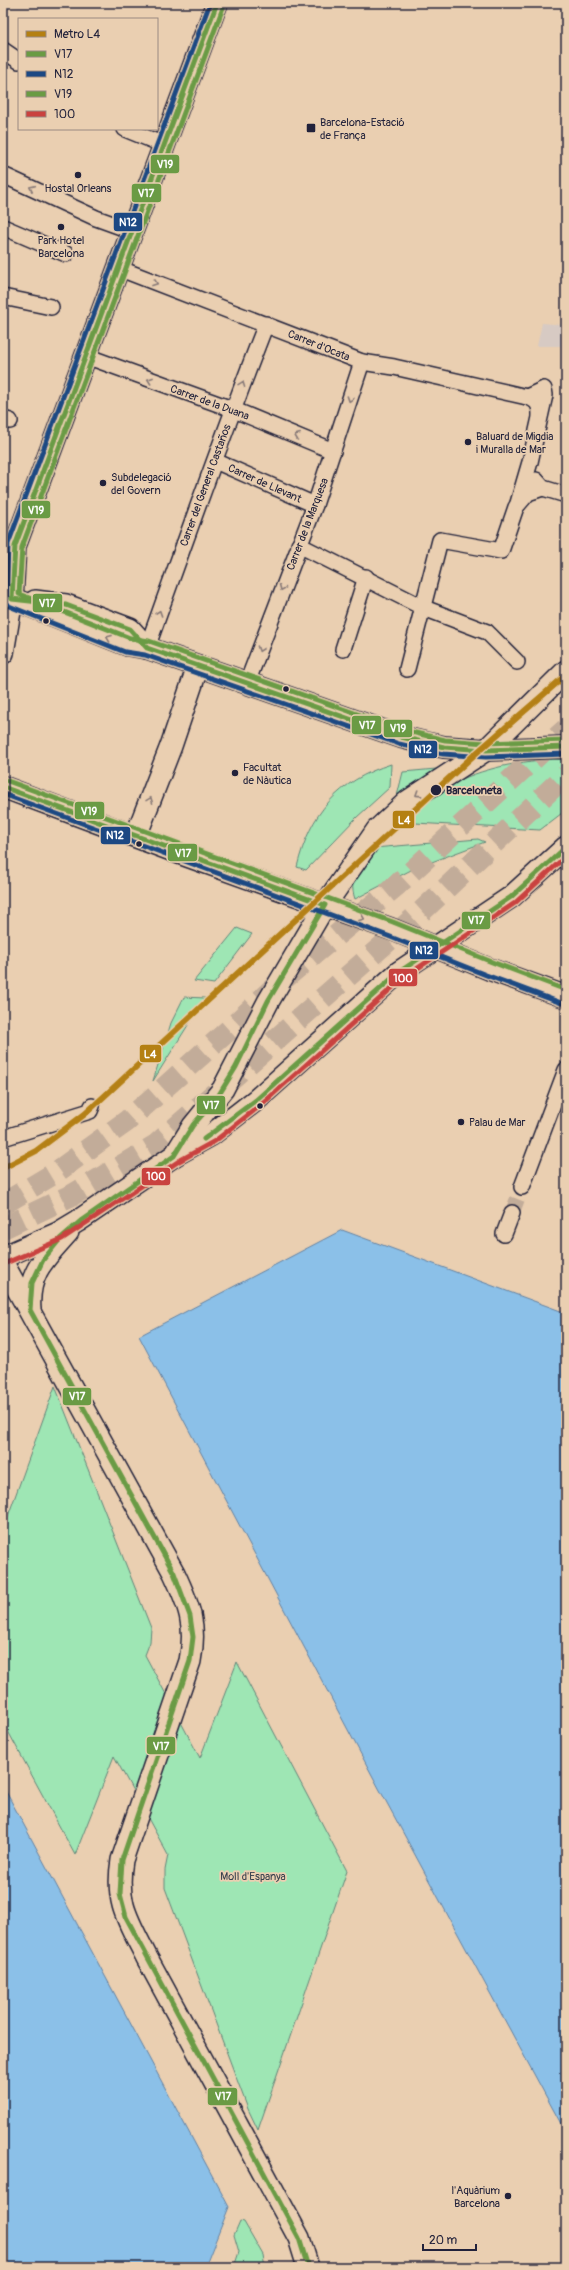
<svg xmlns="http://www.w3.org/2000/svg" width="569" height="2270" font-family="Pangolin,sans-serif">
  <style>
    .built { fill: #d7cac3 }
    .green { fill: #9ee6b4; stroke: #608478 }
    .water { fill: #8bc0e8; stroke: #6181a3 }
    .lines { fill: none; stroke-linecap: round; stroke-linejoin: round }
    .street-tunnel { stroke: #c2ac99; stroke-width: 15; stroke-dasharray: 15 8; stroke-linecap: butt }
    .highway-tunnel { stroke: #c2ac99; stroke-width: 22; stroke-dasharray: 22 11; stroke-linecap: butt }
    .street-casing { stroke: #22223b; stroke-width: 18 }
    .secondary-casing { stroke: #22223b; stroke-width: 24 }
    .street { stroke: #eacfb1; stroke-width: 15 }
    .secondary { stroke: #eacfb1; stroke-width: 21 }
    .bus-1-casing { stroke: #eacfb1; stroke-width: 8 }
    .bus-2-casing { stroke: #eacfb1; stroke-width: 8 }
    .bus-3-casing { stroke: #eacfb1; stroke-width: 8 }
    .bus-4-casing { stroke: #eacfb1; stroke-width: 8 }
    .bus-1 { stroke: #6a9b44; stroke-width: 5 }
    .bus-2 { stroke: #1c4883; stroke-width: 5 }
    .bus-3 { stroke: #6a9b44; stroke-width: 5 }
    .bus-4 { stroke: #c9423f; stroke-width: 5 }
    .metro-1-casing { stroke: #eacfb1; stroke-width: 9 }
    .metro-1 { stroke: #b48012; stroke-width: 6 }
    .oneway { stroke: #867876 }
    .poi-dot { fill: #22223b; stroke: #eacfb1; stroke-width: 1.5 }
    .labels { text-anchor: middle; stroke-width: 3.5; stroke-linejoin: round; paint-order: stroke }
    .poi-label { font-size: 11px; fill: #22223b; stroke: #eacfb1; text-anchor: start }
    .street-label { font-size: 11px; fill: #22223b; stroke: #eacfb1 }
    .stop-label { font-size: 11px; font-weight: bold; fill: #22223b; stroke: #eacfb1; text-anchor: start }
    .park-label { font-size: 11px; fill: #353f4d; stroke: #eacfb1 }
    .line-badge { stroke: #eacfb1; stroke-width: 1.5 }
    .badge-label { font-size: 11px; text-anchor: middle; font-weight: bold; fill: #fff }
  </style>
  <rect width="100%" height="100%" fill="#eacfb1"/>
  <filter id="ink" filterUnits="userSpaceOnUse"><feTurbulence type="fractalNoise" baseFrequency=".025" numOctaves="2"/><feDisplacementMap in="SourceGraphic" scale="8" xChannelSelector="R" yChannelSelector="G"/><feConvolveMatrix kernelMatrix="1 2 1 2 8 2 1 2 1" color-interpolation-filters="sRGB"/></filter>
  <g filter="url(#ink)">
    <polygon class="built" points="542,323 566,325 566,346 537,346"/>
    <g class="green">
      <path d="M552,759L566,760V810L540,830L397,822C412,811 426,798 442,789C475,770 514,762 552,759Z"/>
      <path d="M391,764L390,787L356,818L306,870L297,867C310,813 338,781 391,764Z"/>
      <polygon points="447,768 396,800 403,772"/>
      <path d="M478,839L485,842L413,869L355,899C347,876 362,866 374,848Z"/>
      <polygon points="237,928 252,934 214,984 194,981"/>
      <polygon points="184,997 205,998 153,1081 171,1023"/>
      <polygon points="55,1386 151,1628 150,1642 145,1655 200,1758 237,1662 347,1871 258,2130 248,2109 165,1888 165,1870 168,1855 114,1756 75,1855 3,1722 3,1530"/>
      <polygon points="240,2221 244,2222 263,2255 265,2267 234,2267 239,2252 234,2235"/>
    </g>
    <g class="water">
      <polygon points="342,1230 566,1313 566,2133 381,1792 139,1336"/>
      <polygon points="3,1786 229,2207 205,2267 3,2267"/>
    </g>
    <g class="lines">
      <polyline class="street-tunnel" points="512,1213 522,1187"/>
      <g class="highway-tunnel">
        <polyline points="3,1204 55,1173 127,1121 230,1029 279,983 397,885 566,729"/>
        <polyline points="3,1228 74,1194 156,1145 422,911 566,775"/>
      </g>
      <g class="street-casing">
        <g id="street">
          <polyline points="3,50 19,61"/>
          <polyline points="125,129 164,145"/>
          <polyline points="3,175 96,218 132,231"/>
          <polyline points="3,227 66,254"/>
          <path d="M118,268L362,362L394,367L527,397C537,400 540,404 540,415"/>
          <polyline points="3,297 51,307"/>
          <polyline points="86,356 232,409 333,451"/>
          <polyline points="3,419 10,421"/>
          <polyline points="215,461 315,505"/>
          <polyline points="536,480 543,488 566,495"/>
          <polyline points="518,503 530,462 545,395 544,389 527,397"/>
          <polyline points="299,545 424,608 487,632 517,662"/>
          <path d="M147,648C186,539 224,431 266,324"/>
          <polyline points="343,649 366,577"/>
          <polyline points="407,669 440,540 501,551 516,507 528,493 543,488"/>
          <polyline points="247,683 315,505 362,362"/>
          <polyline points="3,1138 90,1111 92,1106"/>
          <polyline points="522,1187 566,1070"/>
          <polyline points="504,1234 512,1213"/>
        </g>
      </g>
      <g class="secondary-casing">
        <g id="secondary">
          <polyline points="3,595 128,645 147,648 401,737 425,743 444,747 486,750 566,747"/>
          <polyline points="35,601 66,605 130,629 147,648"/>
          <polyline points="3,653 12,599 15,546 217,3"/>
          <polyline points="3,787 187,856 391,929 489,969 566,997"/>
          <polyline points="136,836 171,746 198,666"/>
          <polyline points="175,1155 193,1126 223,1089 268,1002 325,905 377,830 408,801 486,750 566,671"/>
          <polyline points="3,1257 58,1233 78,1221 175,1155 211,1135 256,1100 399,972 511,897 566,847"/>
          <path d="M3,1263L174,1573C189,1605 197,1625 190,1661L122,1860C115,1903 128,1920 147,1958L299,2238L308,2267"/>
          <path d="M30,1310C27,1273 45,1258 68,1232"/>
        </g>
      </g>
      <use href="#street" class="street"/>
      <use href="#secondary" class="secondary"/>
      <g class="bus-1-casing">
        <g id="bus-1">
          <polyline points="217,3 15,546 12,599 66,605 130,629 147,648 401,737 444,747 486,750 566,747"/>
          <polyline points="3,787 325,905 268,1001 236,1067 217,1098 193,1125 174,1156 82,1220 60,1239 43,1260 32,1283 30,1310 174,1573 190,1616 193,1637 190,1661 122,1860 120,1894 126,1917 299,2238 308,2267"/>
          <polyline points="204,1139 256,1100 399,972 511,897 566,847"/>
        </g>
      </g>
      <g class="bus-2-casing">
        <g id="bus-2">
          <polyline points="210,3 8,544 6,602 9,606 125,652 145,655 399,744 443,754 486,757 566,754"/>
          <polyline points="3,794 388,936 486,975 564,1004"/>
        </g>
      </g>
      <g class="bus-3-casing">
        <g id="bus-3">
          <polyline points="224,5 22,547 19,594 130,638 149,641 403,730 445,740 486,743 566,740"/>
          <polyline points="5,780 393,922 492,962 566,990"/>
        </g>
      </g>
      <g class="bus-4-casing">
        <polyline id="bus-4" points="6,1263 62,1239 179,1161 215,1141 261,1105 403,978 515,903 566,856"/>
      </g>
      <use href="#bus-1" class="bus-1"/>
      <use href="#bus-2" class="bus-2"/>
      <use href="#bus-3" class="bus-3"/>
      <use href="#bus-4" class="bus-4"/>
      <g class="metro-1-casing">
        <polyline id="metro-1" points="3,1168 36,1151 85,1114 474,755 566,675"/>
      </g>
      <use href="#metro-1" class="metro-1"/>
    </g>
    <defs><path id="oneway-chevron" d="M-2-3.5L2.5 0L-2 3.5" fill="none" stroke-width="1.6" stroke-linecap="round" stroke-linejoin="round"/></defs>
    <g class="oneway">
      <use href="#oneway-chevron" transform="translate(32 188) rotate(-155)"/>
      <use href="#oneway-chevron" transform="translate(155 283) rotate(20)"/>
      <use href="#oneway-chevron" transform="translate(150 380) rotate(-160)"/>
      <use href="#oneway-chevron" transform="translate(242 384) rotate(-69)"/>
      <use href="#oneway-chevron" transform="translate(350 399) rotate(108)"/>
      <use href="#oneway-chevron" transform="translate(297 436) rotate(-158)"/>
      <use href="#oneway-chevron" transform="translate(282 588) rotate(112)"/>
      <use href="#oneway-chevron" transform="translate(159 613) rotate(-71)"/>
      <use href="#oneway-chevron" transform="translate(109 638) rotate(-159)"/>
      <use href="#oneway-chevron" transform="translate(260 649) rotate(109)"/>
      <use href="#oneway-chevron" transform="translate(418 794) rotate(147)"/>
      <use href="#oneway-chevron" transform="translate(150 800) rotate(-69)"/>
      <use href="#oneway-chevron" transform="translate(362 918) rotate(21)"/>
    </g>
  </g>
  <g class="poi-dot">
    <rect x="306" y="123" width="10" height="10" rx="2"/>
    <circle cx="78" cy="175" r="4"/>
    <circle cx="61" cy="227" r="4"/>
    <circle cx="468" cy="442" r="4"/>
    <circle cx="103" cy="483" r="4"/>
    <circle cx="46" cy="621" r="3.5"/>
    <circle cx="286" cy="689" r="3.5"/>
    <circle cx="235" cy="773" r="4"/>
    <circle cx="436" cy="790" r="6"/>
    <circle cx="139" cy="844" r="3.5"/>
    <circle cx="260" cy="1106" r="3.5"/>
    <circle cx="461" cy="1122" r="4"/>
    <circle cx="508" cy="2196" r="4"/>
  </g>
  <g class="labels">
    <g class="poi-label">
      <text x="320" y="126">Barcelona-Estació<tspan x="320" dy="13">de França</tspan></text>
      <text x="78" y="192" text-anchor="middle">Hostal Orleans</text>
      <text x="61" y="244" text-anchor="middle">Park Hotel<tspan x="61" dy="13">Barcelona</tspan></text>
      <text x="476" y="440">Baluard de Migdia<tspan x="476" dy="13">i Muralla de Mar</tspan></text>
      <text x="111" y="481">Subdelegació<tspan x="111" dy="13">del Govern</tspan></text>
      <text x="243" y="771">Facultat<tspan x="243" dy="13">de Nàutica</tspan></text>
      <text x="469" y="1126">Palau de Mar</text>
      <text x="500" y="2194" text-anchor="end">l'Aquàrium<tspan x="500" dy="13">Barcelona</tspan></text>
    </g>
    <g class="street-label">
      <text transform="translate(319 345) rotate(22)" y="4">Carrer d'Ocata</text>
      <text transform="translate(210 402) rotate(20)" y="4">Carrer de la Duana</text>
      <text transform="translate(265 483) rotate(24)" y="4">Carrer de Llevant</text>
      <text transform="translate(205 485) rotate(-70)" y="4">Carrer del General Castaños</text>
      <text transform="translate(307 524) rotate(-69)" y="4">Carrer de la Marquesa</text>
    </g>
    <g class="stop-label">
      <text x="446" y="794">Barceloneta</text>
    </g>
    <g class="park-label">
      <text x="253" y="1880">Moll d'Espanya</text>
    </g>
  </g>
  <g class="line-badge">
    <rect x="150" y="154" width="30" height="20" rx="4" fill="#6a9b44"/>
    <rect x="131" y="183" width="31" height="20" rx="4" fill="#6a9b44"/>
    <rect x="113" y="212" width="30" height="20" rx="4" fill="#1c4883"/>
    <rect x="21" y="500" width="30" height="19" rx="4" fill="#6a9b44"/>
    <rect x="32" y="593" width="31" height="20" rx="4" fill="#6a9b44"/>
    <rect x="351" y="715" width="31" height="20" rx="4" fill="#6a9b44"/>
    <rect x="383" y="719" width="30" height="19" rx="4" fill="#6a9b44"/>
    <rect x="408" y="740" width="30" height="19" rx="4" fill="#1c4883"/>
    <rect x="74" y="801" width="31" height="19" rx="4" fill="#6a9b44"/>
    <rect x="392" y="810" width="23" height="19" rx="4" fill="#b48012"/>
    <rect x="100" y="826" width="31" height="19" rx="4" fill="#1c4883"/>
    <rect x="167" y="843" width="31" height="19" rx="4" fill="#6a9b44"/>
    <rect x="461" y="911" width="30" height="19" rx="4" fill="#6a9b44"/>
    <rect x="409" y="941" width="30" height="19" rx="4" fill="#1c4883"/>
    <rect x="388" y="968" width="30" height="19" rx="4" fill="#c9423f"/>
    <rect x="139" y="1044" width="23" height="19" rx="4" fill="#b48012"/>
    <rect x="196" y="1095" width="30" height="20" rx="4" fill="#6a9b44"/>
    <rect x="141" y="1167" width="30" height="19" rx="4" fill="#c9423f"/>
    <rect x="62" y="1387" width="30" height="19" rx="4" fill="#6a9b44"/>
    <rect x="146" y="1736" width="30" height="19" rx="4" fill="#6a9b44"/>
    <rect x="207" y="2087" width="31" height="19" rx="4" fill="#6a9b44"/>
  </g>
  <g class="badge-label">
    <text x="165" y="168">V19</text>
    <text x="146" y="197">V17</text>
    <text x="128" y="226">N12</text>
    <text x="36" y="514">V19</text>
    <text x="47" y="607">V17</text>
    <text x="367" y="729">V17</text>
    <text x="398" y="732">V19</text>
    <text x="423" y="753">N12</text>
    <text x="89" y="815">V19</text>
    <text x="404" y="824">L4</text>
    <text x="115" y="839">N12</text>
    <text x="183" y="857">V17</text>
    <text x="476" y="924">V17</text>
    <text x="424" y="954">N12</text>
    <text x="403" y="982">100</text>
    <text x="150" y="1058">L4</text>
    <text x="211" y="1109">V17</text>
    <text x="156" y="1180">100</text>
    <text x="77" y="1400">V17</text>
    <text x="161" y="1750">V17</text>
    <text x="223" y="2100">V17</text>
  </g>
  <rect width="569" height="2270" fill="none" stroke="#eacfb1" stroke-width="16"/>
  <rect x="8" y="8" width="553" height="2254" fill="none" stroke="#22223b" stroke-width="1.5" filter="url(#ink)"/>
  <rect x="18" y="18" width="140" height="112" fill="#eacfb1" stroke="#9a8a82"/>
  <rect x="26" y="31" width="20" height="6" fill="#b48012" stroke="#9a8a82"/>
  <text x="54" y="38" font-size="12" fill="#22223b">Metro L4</text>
  <rect x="26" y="51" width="20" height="6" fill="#6a9b44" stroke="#9a8a82"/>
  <text x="54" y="58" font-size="12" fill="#22223b">V17</text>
  <rect x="26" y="71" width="20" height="6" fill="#1c4883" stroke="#9a8a82"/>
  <text x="54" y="78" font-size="12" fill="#22223b">N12</text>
  <rect x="26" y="91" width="20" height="6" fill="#6a9b44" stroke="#9a8a82"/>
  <text x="54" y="98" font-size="12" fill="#22223b">V19</text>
  <rect x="26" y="111" width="20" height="6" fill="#c9423f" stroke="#9a8a82"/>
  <text x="54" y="118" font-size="12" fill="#22223b">100</text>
  <path d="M423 2244v6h53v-6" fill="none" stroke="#22223b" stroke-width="2"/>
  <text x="429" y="2244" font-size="12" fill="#22223b" stroke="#eacfb1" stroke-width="3" paint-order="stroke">20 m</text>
</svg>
